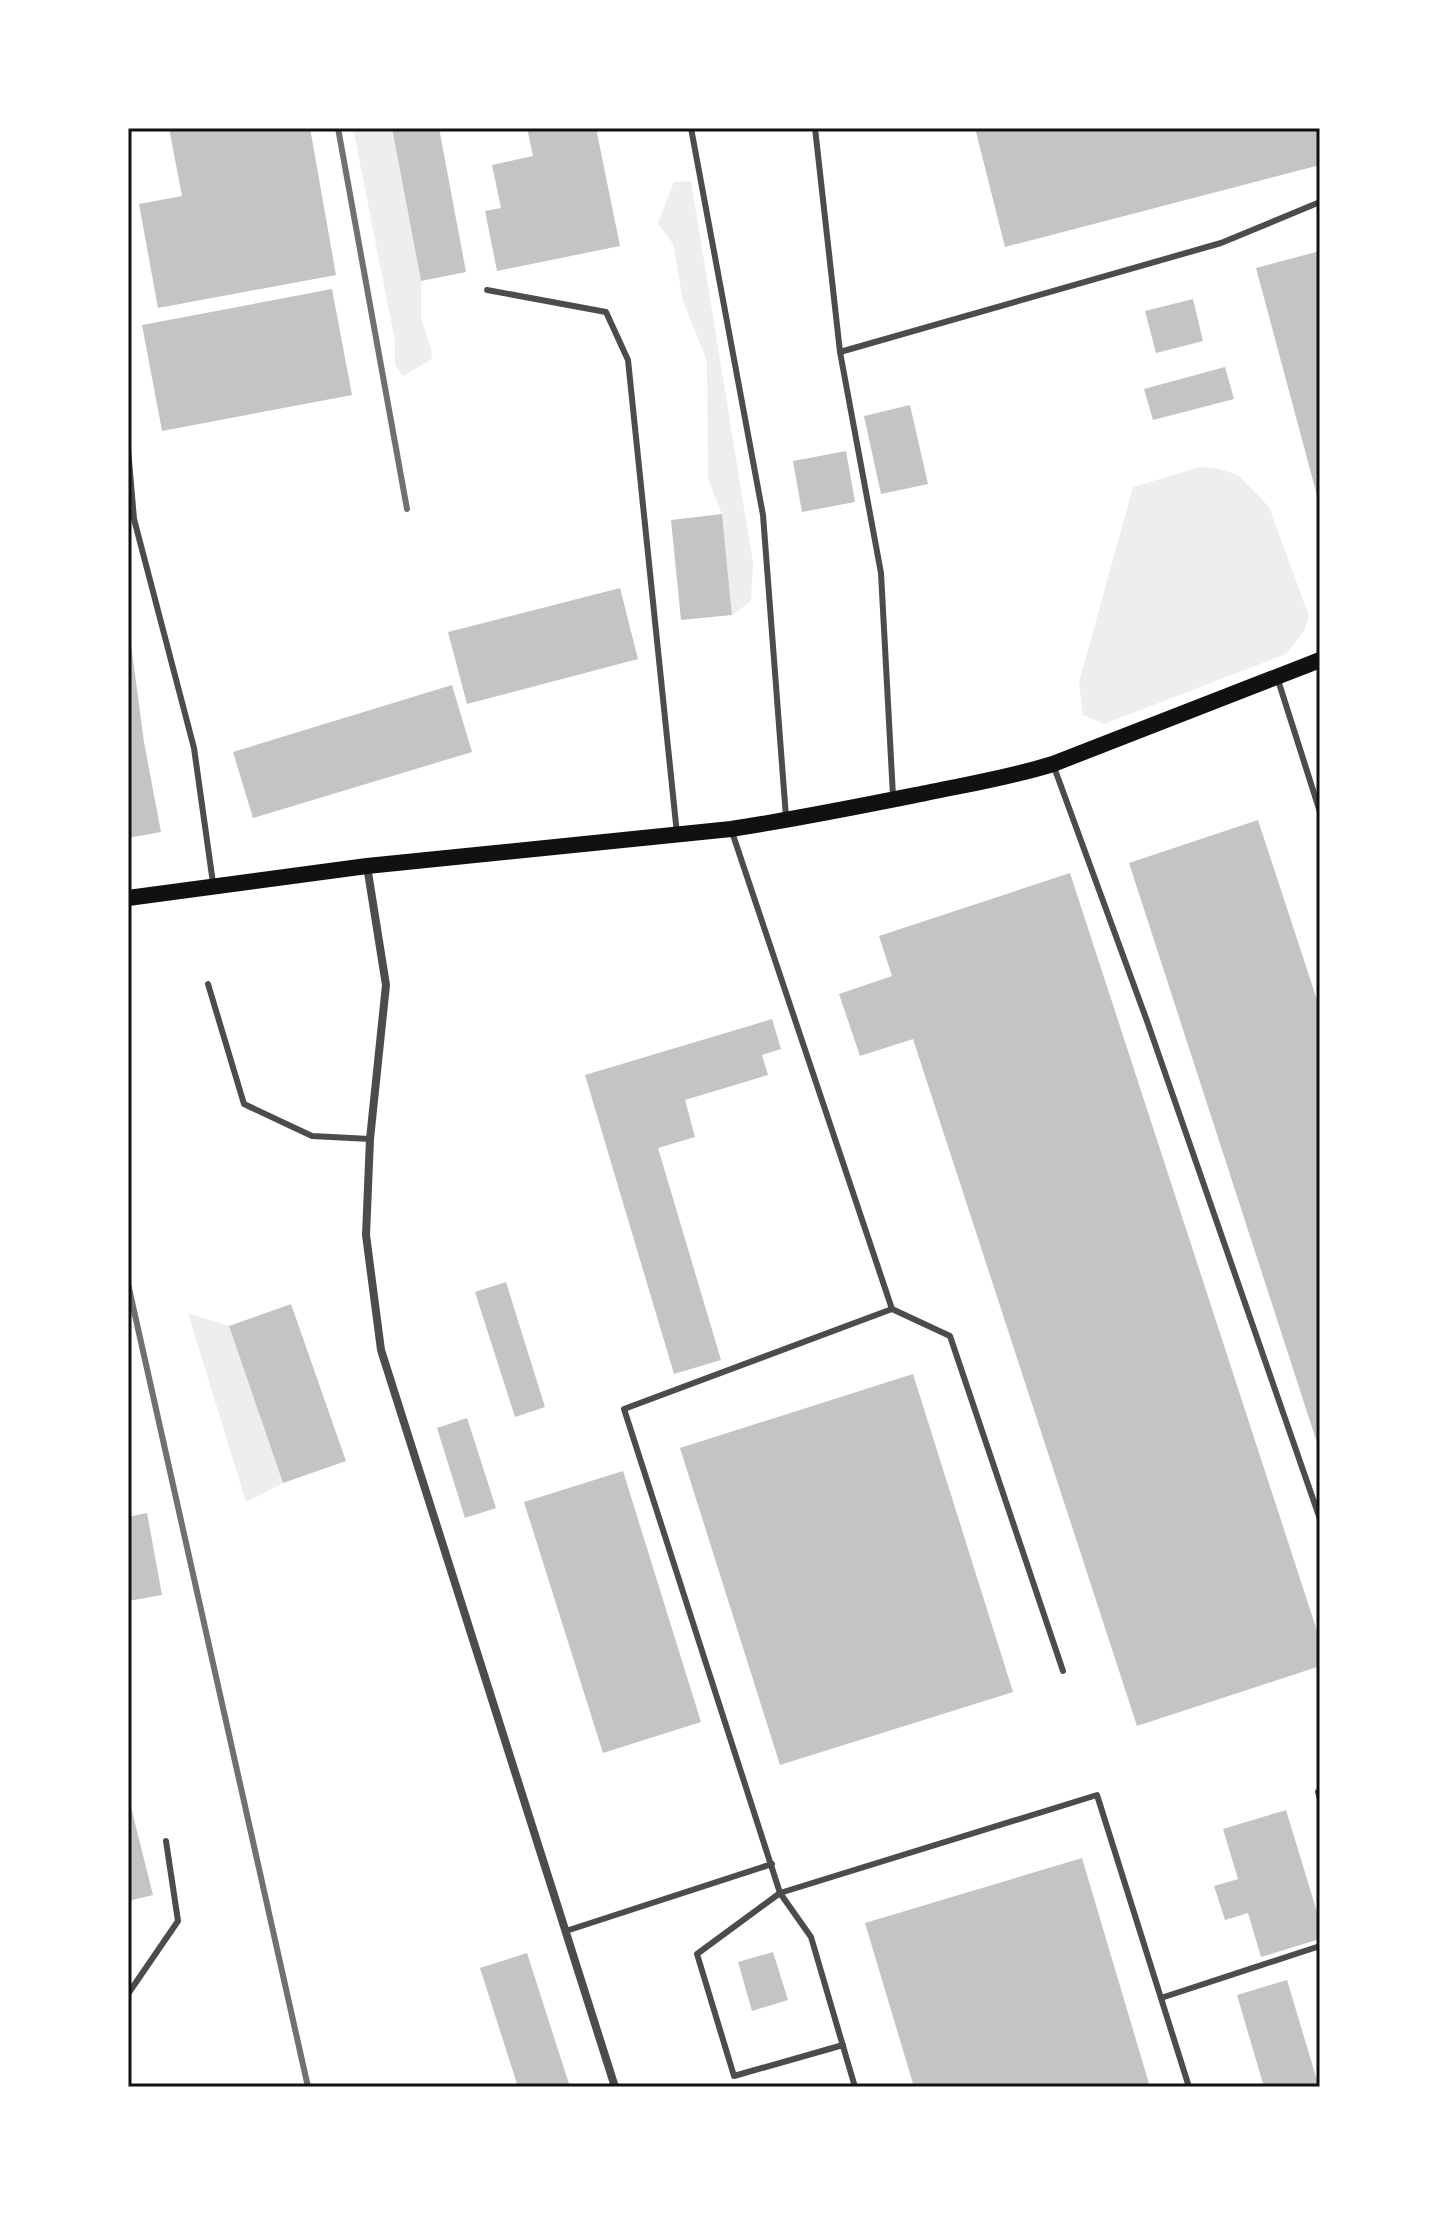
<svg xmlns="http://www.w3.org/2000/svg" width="1448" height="2215" font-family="'Exo 2',sans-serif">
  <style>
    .green { fill: #eee }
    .building { fill: #c4c4c4 }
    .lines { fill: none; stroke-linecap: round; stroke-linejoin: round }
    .service { stroke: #4c4c4c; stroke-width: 6 }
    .minor { stroke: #4c4c4c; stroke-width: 8 }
    .secondary { stroke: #111; stroke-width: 16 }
    .rail { stroke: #707070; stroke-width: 6 }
    .neatline { fill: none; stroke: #111; stroke-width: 3 }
  </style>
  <rect width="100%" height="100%" fill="#fff"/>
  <g class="green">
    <polygon points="353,128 392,128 421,281 421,318 431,349 432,359 403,376 395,365 395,341"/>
    <polygon points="691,181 753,563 751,601 732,615 722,514 708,479 707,361 683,301 673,244 658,223 674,182"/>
    <polygon points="1200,467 1219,469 1238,475 1269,507 1309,616 1304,631 1286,654 1104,724 1083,715 1079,682 1133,487"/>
    <polygon points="188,1313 229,1326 283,1483 246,1502"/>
  </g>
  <g class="building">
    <polygon points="169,128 310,128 336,275 158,308 139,204 182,196"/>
    <polygon points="392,128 439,128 466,272 421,281"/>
    <polygon points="527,128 596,128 620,246 497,271 485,211 501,208 492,165 533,156"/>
    <polygon points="975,128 1316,128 1320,142 1320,165 1005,247"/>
    <polygon points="1320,251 1320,503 1319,503 1256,268"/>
    <polygon points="332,289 352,395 162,431 142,325"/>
    <polygon points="1193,299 1203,341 1156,353 1145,311"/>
    <polygon points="1225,367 1234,399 1153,420 1144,389"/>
    <polygon points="910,405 928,484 881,494 864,416"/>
    <polygon points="846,451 855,502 802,512 793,461"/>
    <polygon points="722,514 732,615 681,620 671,520"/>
    <polygon points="620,588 638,659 467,704 448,632"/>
    <polygon points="128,637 130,637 144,742 161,832 128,838"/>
    <polygon points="452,685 472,752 253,818 233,752"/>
    <polygon points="1258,820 1320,1009 1319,1449 1129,863"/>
    <polygon points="1070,873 1320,1640 1320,1666 1137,1726 913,1039 860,1056 839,994 892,976 879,936"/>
    <polygon points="772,1019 781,1049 762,1055 768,1075 685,1100 695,1137 658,1148 721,1360 674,1374 585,1075"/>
    <polygon points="506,1282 545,1407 515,1417 475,1292"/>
    <polygon points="291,1304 346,1461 283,1483 229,1326"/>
    <polygon points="913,1374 1013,1692 780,1765 680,1448"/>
    <polygon points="467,1418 496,1508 465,1518 437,1428"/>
    <polygon points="623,1471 701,1722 603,1753 524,1502"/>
    <polygon points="147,1513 162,1595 128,1601 128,1517"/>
    <polygon points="129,1799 153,1895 128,1901 128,1800"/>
    <polygon points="1286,1810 1320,1922 1320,1939 1261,1957 1248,1913 1225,1920 1214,1886 1238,1879 1223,1829"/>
    <polygon points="1082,1858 1150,2087 914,2087 865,1923"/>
    <polygon points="773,1952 788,2000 752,2011 738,1962"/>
    <polygon points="527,1953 570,2087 518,2087 480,1968"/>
    <polygon points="1287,1980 1319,2087 1264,2087 1237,1995"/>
  </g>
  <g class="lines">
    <g class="service">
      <polyline points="691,128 763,515 786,817"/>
      <polyline points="815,128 840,352"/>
      <polyline points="487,290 606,312 628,360 677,834"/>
      <polyline points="128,449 134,519 194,748 213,883"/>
      <polyline points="1278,680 1320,812"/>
      <polyline points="1054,767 1147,1021 1320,1519"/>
      <polyline points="893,796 881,573 840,352 1221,243 1320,202"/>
      <polyline points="731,829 892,1309 950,1336 1063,1671"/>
      <polyline points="208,984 244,1104 312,1136 370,1139"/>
      <polyline points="1318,1792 1320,1799"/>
      <polyline points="566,1931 772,1864"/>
      <polyline points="128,1994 178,1921 166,1841"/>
      <polyline points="1161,1998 1320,1946"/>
      <polyline points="843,2045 734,2076 697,1954 780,1893 1097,1795 1189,2087"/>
      <polyline points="855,2087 811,1937 780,1893 624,1409 892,1309"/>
    </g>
    <polyline class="minor" points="367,866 386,985 370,1139 366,1235 381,1350 615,2087"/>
    <path class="secondary" d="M128,898L367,866L731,829C797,819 861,806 926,793C969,784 1011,777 1053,764L1320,660"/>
    <g class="rail">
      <polyline points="338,128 407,509"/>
      <polyline points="128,1284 308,2087"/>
    </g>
  </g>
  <rect width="1448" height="2215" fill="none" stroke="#ffffff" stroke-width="260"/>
  <rect x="130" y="130" width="1188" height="1955" class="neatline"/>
</svg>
